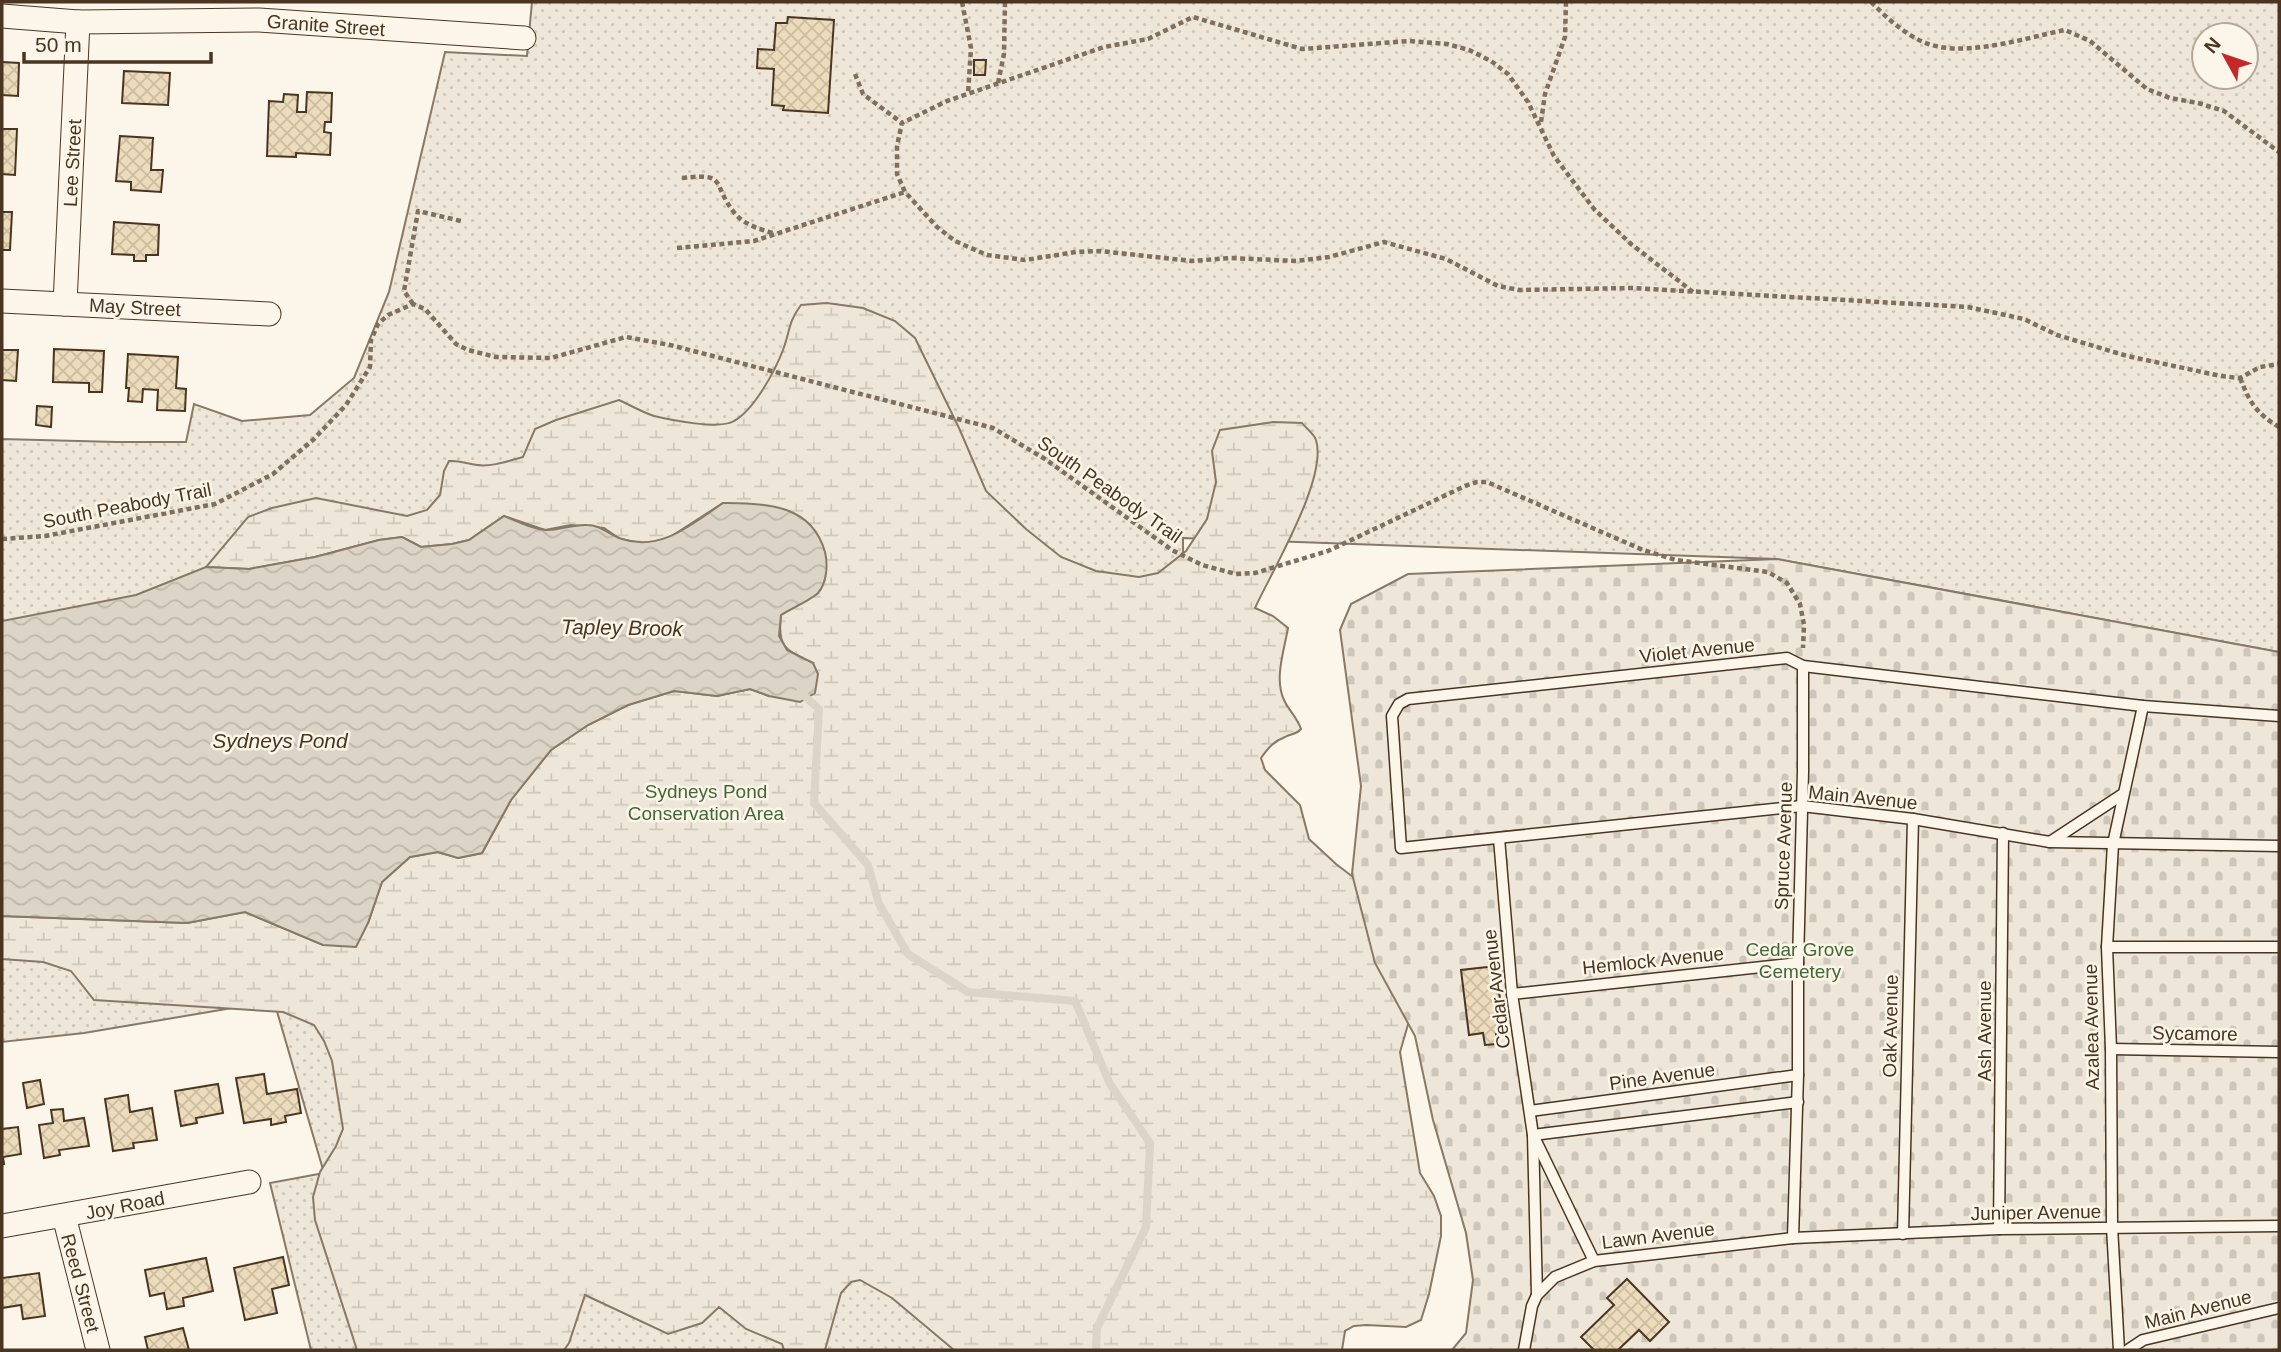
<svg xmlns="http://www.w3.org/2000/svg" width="2281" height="1352" font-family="Arial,sans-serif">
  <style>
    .green { fill: url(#green-dots); stroke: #887966; stroke-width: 2; fill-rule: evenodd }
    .wetland { fill: url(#wetland-marsh); stroke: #887966; stroke-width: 2 }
    .cemetery { fill: url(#cemetery-stones); stroke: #887966; stroke-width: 2 }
    .water { fill: url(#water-waves); stroke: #887966; stroke-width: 2 }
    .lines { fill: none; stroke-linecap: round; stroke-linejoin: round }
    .stream { stroke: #dcd4c6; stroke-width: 8 }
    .building { fill: url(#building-cross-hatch); stroke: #4a3520; stroke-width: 2 }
    .service-casing { stroke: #4a3520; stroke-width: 13 }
    .minor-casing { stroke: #4a3520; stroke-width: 25 }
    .path { stroke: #7f6f5c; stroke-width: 4.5; stroke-dasharray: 5 3.5; stroke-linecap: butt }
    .service { stroke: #fbf6e9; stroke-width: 10 }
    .minor { stroke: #fbf6e9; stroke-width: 23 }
    .labels { text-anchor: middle; stroke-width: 5; stroke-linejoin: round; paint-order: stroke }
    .street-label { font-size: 19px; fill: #4a3520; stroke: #fbf6e9 }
    .park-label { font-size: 19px; fill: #436837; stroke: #fbf6e9 }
    .water-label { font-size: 21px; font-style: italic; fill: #4a3520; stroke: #fbf6e9 }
  </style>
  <defs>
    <pattern id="green-dots" width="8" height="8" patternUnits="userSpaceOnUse" patternTransform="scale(1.75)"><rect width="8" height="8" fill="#ede6d9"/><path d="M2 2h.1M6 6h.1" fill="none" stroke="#cdc6ba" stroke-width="1.8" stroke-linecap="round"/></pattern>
    <pattern id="wetland-marsh" width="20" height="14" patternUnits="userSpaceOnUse" patternTransform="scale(1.75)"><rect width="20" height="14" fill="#ede6d9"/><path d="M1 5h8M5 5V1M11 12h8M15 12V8" fill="none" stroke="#cdc6ba"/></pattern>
    <pattern id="cemetery-stones" width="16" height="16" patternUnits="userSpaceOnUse" patternTransform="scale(1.75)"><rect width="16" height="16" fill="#ede6d9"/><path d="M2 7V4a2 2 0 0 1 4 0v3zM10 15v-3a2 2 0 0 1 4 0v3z" fill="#cdc6ba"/></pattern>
    <pattern id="water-waves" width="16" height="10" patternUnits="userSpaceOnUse" patternTransform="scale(1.75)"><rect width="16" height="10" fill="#dcd4c6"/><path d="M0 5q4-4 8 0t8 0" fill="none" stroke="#beb7aa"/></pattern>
    <pattern id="building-cross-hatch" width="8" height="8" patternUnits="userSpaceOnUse" patternTransform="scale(1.75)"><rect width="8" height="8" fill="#ecdcbc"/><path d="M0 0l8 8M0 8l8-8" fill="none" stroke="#ccbda1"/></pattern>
  </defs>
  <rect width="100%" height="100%" fill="#fbf6e9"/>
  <path class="green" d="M532,2H2279V652L1777,559L1183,538L1187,1350H311L270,1183L324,1173L274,1001L84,1033L2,1042V439L117,442H186L194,404L242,421L310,415L354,378L389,292L445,52L527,56ZM2204,35H2246V77H2204Z"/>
  <path class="wetland" d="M827,303L863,308L895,321L915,338L959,428L986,491L1026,529L1061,557L1096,571L1139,577L1158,573L1186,551L1207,519L1216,482L1212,451L1220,430L1273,422L1302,423C1306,428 1314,434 1316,440C1328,478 1272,571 1255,608L1273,616L1288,628C1284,651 1274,679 1284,700C1289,711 1297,717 1301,729C1296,735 1292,733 1285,737C1274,741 1268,748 1261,758L1265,770L1300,805L1309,839L1336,864L1374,893L1414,1004L1400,1052L1420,1173L1434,1196L1441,1216V1236L1429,1294L1421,1320L1406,1327L1366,1325L1354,1326L1345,1331L1342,1350H954L892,1298L860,1280L851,1282L841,1293L825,1350H784L782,1344L746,1329L719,1307L702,1323L668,1334L585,1295L569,1343L564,1350H357L315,1220L313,1197L320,1172L336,1146L343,1129L332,1061L324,1041L314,1025L283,1012L94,1000L71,971L43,962L2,959V916L187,923L245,912L323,945L368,923L382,882L410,857L438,852L458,858L482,853L511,800L551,750L588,725L628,705L674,691L717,696L750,689L769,696L813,663C785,650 777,647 781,615L818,593L723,503L667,539L646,544L620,539L604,528L571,525L545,530L504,516L469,540L452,544L421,547L402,537L379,540L315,557L249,569L206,567L248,517L272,508L316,498L407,516L427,510L440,495L444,471L449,461C460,460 467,464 477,465C492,467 508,461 523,457L535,429L556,420L619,400C630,405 642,412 654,416C671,420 719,430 734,421C754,410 775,371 783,350C790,332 788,322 801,305Z"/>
  <polygon class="cemetery" points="1777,559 2279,652 2279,1350 1452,1350 1466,1333 1473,1280 1466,1233 1433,1120 1415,1036 1375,963 1352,874 1361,786 1340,630 1351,604 1408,574"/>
  <path class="water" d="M723,503C766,504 811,503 825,552C828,564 827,583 818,593C811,600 790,609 781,615L779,636L787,650L813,663L818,674L815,693L800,702L769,696L750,689L717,696L674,691L628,705L588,725L551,750L511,800L482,853L458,858L438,852L410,857L382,882L368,923L356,947L323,945L245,912L187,923L2,916V621L136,595L206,567L249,569L315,557L379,540L402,537L421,547L452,544L469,540L504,516C516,521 532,529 545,530C558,531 573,524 587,525C601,525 609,535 622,539C661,552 692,524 723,503Z"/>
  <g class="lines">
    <polyline class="stream" points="800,692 819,709 814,803 868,865 879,904 908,954 968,992 1075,1001 1110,1084 1150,1143 1146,1227 1097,1328 1096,1350"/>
  </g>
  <g class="building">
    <polygon points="788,17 834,20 828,113 783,110 784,106 772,105 774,69 757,68 758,49 774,50 776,23 787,23"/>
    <polygon points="974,60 986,60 985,75 974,75"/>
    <polygon points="2,62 19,63 18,96 2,95"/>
    <polygon points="124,71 170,73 168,105 122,103"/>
    <polygon points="307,92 332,93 331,122 325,122 324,132 331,133 330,155 296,153 296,157 267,156 269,101 283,102 284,94 298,95 297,112 306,112"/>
    <polygon points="2,129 17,129 15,175 2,174"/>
    <polygon points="120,136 153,138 151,170 163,170 161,192 131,190 131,182 116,181"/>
    <polygon points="2,212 12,212 10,250 2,250"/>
    <polygon points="114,222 159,225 158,255 146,255 146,261 134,261 134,255 112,254"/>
    <polygon points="54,349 104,351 102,392 89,392 89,383 53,382"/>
    <polygon points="2,350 18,350 16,381 2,380"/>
    <polygon points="128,354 178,357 176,388 186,389 185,411 157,410 158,390 143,389 142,402 128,401 129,388 126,388"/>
    <polygon points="37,406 52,407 51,427 36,425"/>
    <polygon points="1496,966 1504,1033 1496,1034 1497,1044 1485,1045 1483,1033 1469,1035 1461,970"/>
    <polygon points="264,1074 267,1094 297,1089 301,1113 285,1116 286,1122 271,1125 271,1119 244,1123 236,1078"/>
    <polygon points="40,1080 44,1104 27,1108 23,1083"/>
    <polygon points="218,1084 223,1113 196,1118 197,1123 181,1126 175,1091"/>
    <polygon points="128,1095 130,1112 152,1108 157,1140 133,1143 134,1148 113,1151 105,1099"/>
    <polygon points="63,1109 64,1121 84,1118 89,1146 59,1150 60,1155 44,1158 39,1125 53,1123 51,1110"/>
    <polygon points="18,1127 21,1154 3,1157 4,1164 2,1164 2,1129"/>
    <polygon points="283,1257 289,1285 272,1289 277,1313 245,1320 234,1268"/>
    <polygon points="206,1258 213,1291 183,1298 184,1306 167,1309 164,1293 150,1296 145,1270"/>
    <polygon points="39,1273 45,1316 23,1319 21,1305 2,1308 2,1278"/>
    <polygon points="1627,1279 1669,1322 1650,1341 1639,1330 1618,1350 1594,1350 1581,1337 1614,1305 1607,1298"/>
    <polygon points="183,1328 189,1350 148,1350 145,1337"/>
  </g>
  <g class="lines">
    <g class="service-casing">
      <g id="service">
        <polyline points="2279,716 2143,706 1803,666 1787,658 1408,699 1399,704 1392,716 1401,848 1802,806 1913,819 2050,842 2279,846"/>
        <polyline points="1499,838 1512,994 1533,1135 1537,1295 1532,1306 1524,1350"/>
        <polyline points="2050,842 2123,794"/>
        <polyline points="2107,947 2279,947"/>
        <polyline points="1512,994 1798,963"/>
        <polyline points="2111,1049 2279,1052"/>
        <polyline points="1530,1111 1798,1075"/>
        <polyline points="1533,1135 1798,1102"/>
        <polyline points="1536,1141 1594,1261"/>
        <polyline points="1999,1229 2003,833"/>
        <polyline points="1903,1234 1913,819"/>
        <polyline points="1793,1238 1798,1075 1798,963 1803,772 1803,666"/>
        <polyline points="1537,1295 1555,1277 1594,1261 1793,1238 1999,1229 2279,1226"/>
        <polyline points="2119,1350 2112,1227 2111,1049 2107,947 2113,844 2143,706"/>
        <polyline points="2128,1350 2143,1340 2279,1308"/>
      </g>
    </g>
    <g class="minor-casing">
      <g id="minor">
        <polyline points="2,16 78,22 259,20 524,38"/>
        <polyline points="2,301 269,314"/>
        <polyline points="65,304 78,22"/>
        <polyline points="64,1216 98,1350"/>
        <polyline points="2,1226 249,1182"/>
      </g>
    </g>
    <g class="path">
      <polyline points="962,2 971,48 968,94"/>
      <path d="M1871,2C1886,17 1902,32 1921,41C1960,60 2024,38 2065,30L2090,41L2147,89L2170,98L2198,103L2224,111L2279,152"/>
      <polyline points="855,74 863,94 902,123"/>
      <polyline points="998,83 1004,54 1005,2"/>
      <polyline points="1541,122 1545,94 1565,37 1566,2"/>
      <path d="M682,178C728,173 711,182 733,211C743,225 760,229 776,234"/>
      <polyline points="677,248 754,241 905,192"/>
      <polyline points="1693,292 1631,244 1594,209 1554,156 1528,102 1508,74 1491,61 1469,50 1447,44 1409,41 1302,49 1193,17 1148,39 1104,47 947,101 902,123 897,146 897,174 905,192 937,227 955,241 987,255 1025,260 1076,252 1100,251 1192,261 1230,258 1296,261 1329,257 1384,242 1446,259 1498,286 1519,290 1632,288 1968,307 2024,319 2057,335 2127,356 2221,376 2240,378 2260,367 2279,364"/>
      <polyline points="413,304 404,291 418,211 461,221"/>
      <path d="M2240,378C2250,403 2256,413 2279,427"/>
      <polyline points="2,539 45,536 215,504 273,474 313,440 346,405 370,367 371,340 378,324 388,315 413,304 425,309 456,344 468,350 496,357 551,358 626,337 670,345 993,428 1045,459 1172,550 1202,565 1236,574 1255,573 1328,551 1465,486 1477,482 1487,482 1643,550 1676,560 1768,572 1787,583 1800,604 1804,625 1803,648"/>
    </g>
    <use href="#service" class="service"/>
    <use href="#minor" class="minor"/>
  </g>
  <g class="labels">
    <g class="street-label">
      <text transform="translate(326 25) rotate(4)" y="7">Granite Street</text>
      <text transform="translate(72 163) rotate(-87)" y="7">Lee Street</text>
      <text transform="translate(135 307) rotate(3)" y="7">May Street</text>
      <text transform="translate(1110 489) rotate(35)" y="7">South Peabody Trail</text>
      <text transform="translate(127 505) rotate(-11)" y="7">South Peabody Trail</text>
      <text transform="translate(1697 650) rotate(-6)" y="7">Violet Avenue</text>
      <text transform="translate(1863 797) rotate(6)" y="7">Main Avenue</text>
      <text transform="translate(1783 846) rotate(-88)" y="7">Spruce Avenue</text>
      <text transform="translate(1653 960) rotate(-6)" y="7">Hemlock Avenue</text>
      <text transform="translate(1496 989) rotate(-97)" y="7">Cedar Avenue</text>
      <text transform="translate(1890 1026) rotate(-89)" y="7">Oak Avenue</text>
      <text transform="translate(2091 1027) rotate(-91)" y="7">Azalea Avenue</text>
      <text transform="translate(1984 1031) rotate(-90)" y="7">Ash Avenue</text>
      <text transform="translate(2195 1033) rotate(1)" y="7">Sycamore</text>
      <text transform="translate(1662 1076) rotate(-8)" y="7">Pine Avenue</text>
      <text transform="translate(125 1205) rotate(-11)" y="7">Joy Road</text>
      <text transform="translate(2036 1212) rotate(-1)" y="7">Juniper Avenue</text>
      <text transform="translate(1658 1235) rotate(-7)" y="7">Lawn Avenue</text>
      <text transform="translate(81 1283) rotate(75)" y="7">Reed Street</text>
      <text transform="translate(2198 1309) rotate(-14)" y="7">Main Avenue</text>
    </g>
    <g class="park-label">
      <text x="706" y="798">Sydneys Pond<tspan x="706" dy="22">Conservation Area</tspan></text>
      <text x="1800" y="956">Cedar Grove<tspan x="1800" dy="22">Cemetery</tspan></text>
    </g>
    <g class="water-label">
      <text transform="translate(622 628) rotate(1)" y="7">Tapley Brook</text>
      <text x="280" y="748">Sydneys Pond</text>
    </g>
  </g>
  <rect width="2281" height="1352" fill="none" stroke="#4a3520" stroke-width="7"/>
  <g transform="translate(2225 56) rotate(310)"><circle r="33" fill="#fbf6e9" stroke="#b4a999" stroke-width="2"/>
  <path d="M0-5L12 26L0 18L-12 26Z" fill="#c62828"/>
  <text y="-10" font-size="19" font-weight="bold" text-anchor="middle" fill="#4a3520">N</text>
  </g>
  <path d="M24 52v10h187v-10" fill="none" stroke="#4a3520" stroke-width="3.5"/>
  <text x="35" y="52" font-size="21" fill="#4a3520" stroke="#fbf6e9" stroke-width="5" paint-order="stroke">50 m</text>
</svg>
